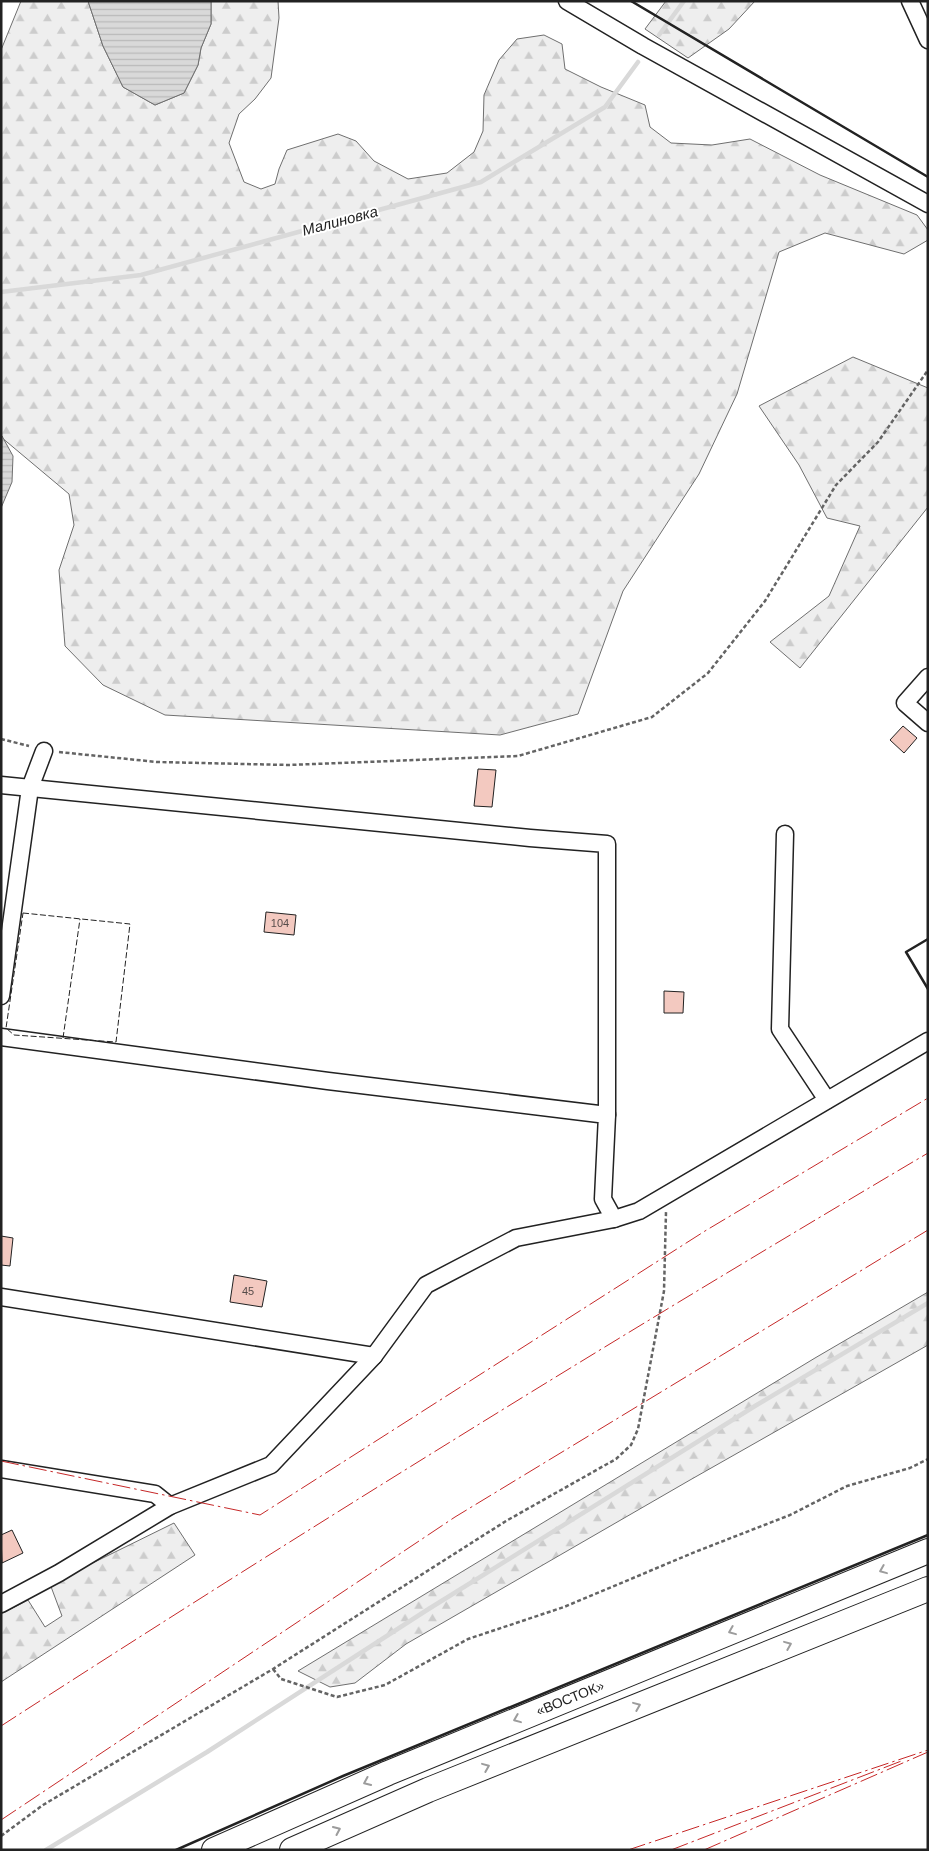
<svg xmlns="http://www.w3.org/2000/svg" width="929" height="1851" font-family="Arial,sans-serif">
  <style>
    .forest { fill: url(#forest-firs); stroke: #6f6f6f }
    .water { fill: url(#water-rules); stroke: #6f6f6f }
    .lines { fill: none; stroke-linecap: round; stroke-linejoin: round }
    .stream { stroke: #d9d9d9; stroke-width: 4.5 }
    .building { fill: #f3c9c0; stroke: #222 }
    .minor-casing { stroke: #222; stroke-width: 19 }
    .highway-casing { stroke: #222; stroke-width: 26 }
    .path { stroke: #646464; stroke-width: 2.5; stroke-dasharray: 4 2.5; stroke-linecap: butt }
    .minor { stroke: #fff; stroke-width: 16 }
    .highway { stroke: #fff; stroke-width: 24 }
    .fence { stroke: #222; stroke-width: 1; stroke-dasharray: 6 2.5; stroke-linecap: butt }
    .wall { stroke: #222; stroke-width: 2.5 }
    .power { stroke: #c62828; stroke-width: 1; stroke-dasharray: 18 4 2.5 4; stroke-linecap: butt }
    .oneway { stroke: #9c9c9c }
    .labels { text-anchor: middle; stroke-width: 4; stroke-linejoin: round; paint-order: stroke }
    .number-label { font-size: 11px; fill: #564c4a }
    .street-label { font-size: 14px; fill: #222; stroke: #fff }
    .water-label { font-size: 15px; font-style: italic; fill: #222; stroke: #fff }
  </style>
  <defs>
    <pattern id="forest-firs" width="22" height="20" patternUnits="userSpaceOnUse" patternTransform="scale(1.25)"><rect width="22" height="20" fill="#eee"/><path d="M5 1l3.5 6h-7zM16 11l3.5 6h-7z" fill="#ccc"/></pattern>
    <pattern id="water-rules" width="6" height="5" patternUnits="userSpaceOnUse" patternTransform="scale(1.25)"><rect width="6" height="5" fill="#d9d9d9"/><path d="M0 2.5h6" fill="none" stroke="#bababa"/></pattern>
  </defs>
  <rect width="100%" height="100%" fill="#fff"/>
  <g class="forest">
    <polygon points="21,1 88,1 103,46 123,87 155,105 184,93 198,65 201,48 211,24 211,1 278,1 279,18 271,78 255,99 239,114 229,143 244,182 261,189 275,184 279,169 287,150 338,134 356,141 374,161 408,179 447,173 474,152 483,131 484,95 499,60 517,39 544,35 562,44 565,69 601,87 645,105 650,127 671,143 712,145 750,139 820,175 917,215 928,230 928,240 904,254 825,233 779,252 737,394 699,474 623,591 578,714 500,735 165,715 103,685 65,646 59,570 74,525 69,494 1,437 1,50"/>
    <polygon points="666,1 755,1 729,29 688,58 645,29"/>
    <polygon points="853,357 928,388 928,507 800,668 770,642 829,596 860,526 827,518 799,465 759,406"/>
    <polygon points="928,1292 928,1345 690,1480 406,1644 355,1683 330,1687 298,1671 815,1358"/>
    <polygon points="174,1523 195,1555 1,1682 1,1614 28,1600 45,1627 62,1616 50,1584"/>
  </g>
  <g class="water">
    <polygon points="88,1 211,1 211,24 201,48 198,65 184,93 155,105 123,87 103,46"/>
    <polygon points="2,436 13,456 12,482 1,508"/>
  </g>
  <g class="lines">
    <g class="stream">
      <polyline points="659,35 684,1"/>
      <polyline points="1,292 141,275 481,182 605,107 638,62"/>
      <polyline points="46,1850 207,1752 427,1610 755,1406 928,1303"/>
    </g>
  </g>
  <g class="building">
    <polygon points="903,726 917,738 904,753 890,740"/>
    <polygon points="478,769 496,770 492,807 474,806"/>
    <polygon points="266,912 296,915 294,935 264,932"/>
    <polygon points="664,991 684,992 683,1013 664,1013"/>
    <polygon points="1,1236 13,1238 10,1266 1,1265"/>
    <polygon points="234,1275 267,1281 262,1307 230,1302"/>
    <polygon points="12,1530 23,1553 2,1563 1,1535"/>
  </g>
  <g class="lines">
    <g class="minor-casing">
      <g id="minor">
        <polyline points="567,1 643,46 928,204"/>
        <polyline points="910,1 928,40"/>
        <polyline points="928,677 905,703 928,723"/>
        <polyline points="1,785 530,838 607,844 607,1115"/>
        <polyline points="785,834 780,1029 827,1100"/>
        <polyline points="1,996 30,788 44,751"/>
        <polyline points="1,1037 328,1081 607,1115 603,1199 614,1219 639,1211 928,1041"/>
        <polyline points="1,1297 374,1356"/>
        <polyline points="1,1469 155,1494 170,1506"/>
        <polyline points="1,1604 59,1573 170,1506 271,1465 374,1356 426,1285 516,1238 614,1219"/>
      </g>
    </g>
    <g class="highway-casing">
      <g id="highway">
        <polyline points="214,1850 388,1773 928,1551"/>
        <polyline points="292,1850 428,1790 928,1589"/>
      </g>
    </g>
    <g class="path">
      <polyline points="1,739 29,746"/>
      <polyline points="59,752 157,762 289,765 518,756 652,717 708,673 765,601 836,485 878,442 928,370"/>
      <polyline points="273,1669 281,1679 337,1697 385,1685 468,1639 564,1607 695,1552 790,1515 847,1486 910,1468 928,1459"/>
      <polyline points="1,1836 43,1805 273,1669 506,1521 616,1459 631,1445 638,1429 664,1291 666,1212"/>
    </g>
    <use href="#minor" class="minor"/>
    <use href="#highway" class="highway"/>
    <g class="fence">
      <polygon points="23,913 130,924 116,1042 14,1035 6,1028"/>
      <polyline points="63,1038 80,919"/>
    </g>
    <g class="wall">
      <polyline points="631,1 928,177"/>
      <polyline points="928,939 906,952 928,989"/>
      <polyline points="176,1850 343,1776 928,1535"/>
    </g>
    <g class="power">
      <polyline points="1,1461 260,1515 705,1231 928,1098"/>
      <path d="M1,1726C306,1529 615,1338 928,1153"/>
      <polyline points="1,1820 455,1517 928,1230"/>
      <polyline points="628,1850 928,1750"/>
      <polyline points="671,1850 904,1760"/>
      <polyline points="704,1850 928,1752"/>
    </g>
  </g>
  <defs><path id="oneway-chevron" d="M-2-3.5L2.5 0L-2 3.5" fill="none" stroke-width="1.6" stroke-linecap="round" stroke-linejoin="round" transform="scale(1.25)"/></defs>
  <g class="oneway">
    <use href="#oneway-chevron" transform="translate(883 1570) rotate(158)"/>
    <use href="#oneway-chevron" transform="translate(732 1631) rotate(158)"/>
    <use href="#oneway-chevron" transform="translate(788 1645) rotate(-22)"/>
    <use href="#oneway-chevron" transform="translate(637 1706) rotate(-22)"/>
    <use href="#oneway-chevron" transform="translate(517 1719) rotate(158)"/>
    <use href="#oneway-chevron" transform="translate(486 1767) rotate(-22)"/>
    <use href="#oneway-chevron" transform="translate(367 1782) rotate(156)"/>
    <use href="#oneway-chevron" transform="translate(337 1830) rotate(-24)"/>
  </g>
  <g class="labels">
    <g class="number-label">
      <text x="280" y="927">104</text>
      <text x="248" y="1295">45</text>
    </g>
    <g class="street-label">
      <text transform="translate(570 1698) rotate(-22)" y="5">«ВОСТОК»</text>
    </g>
    <g class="water-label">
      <text transform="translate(340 221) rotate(-15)" y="5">Малиновка</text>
    </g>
  </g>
  <rect width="929" height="1851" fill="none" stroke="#222222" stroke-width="5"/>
</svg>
